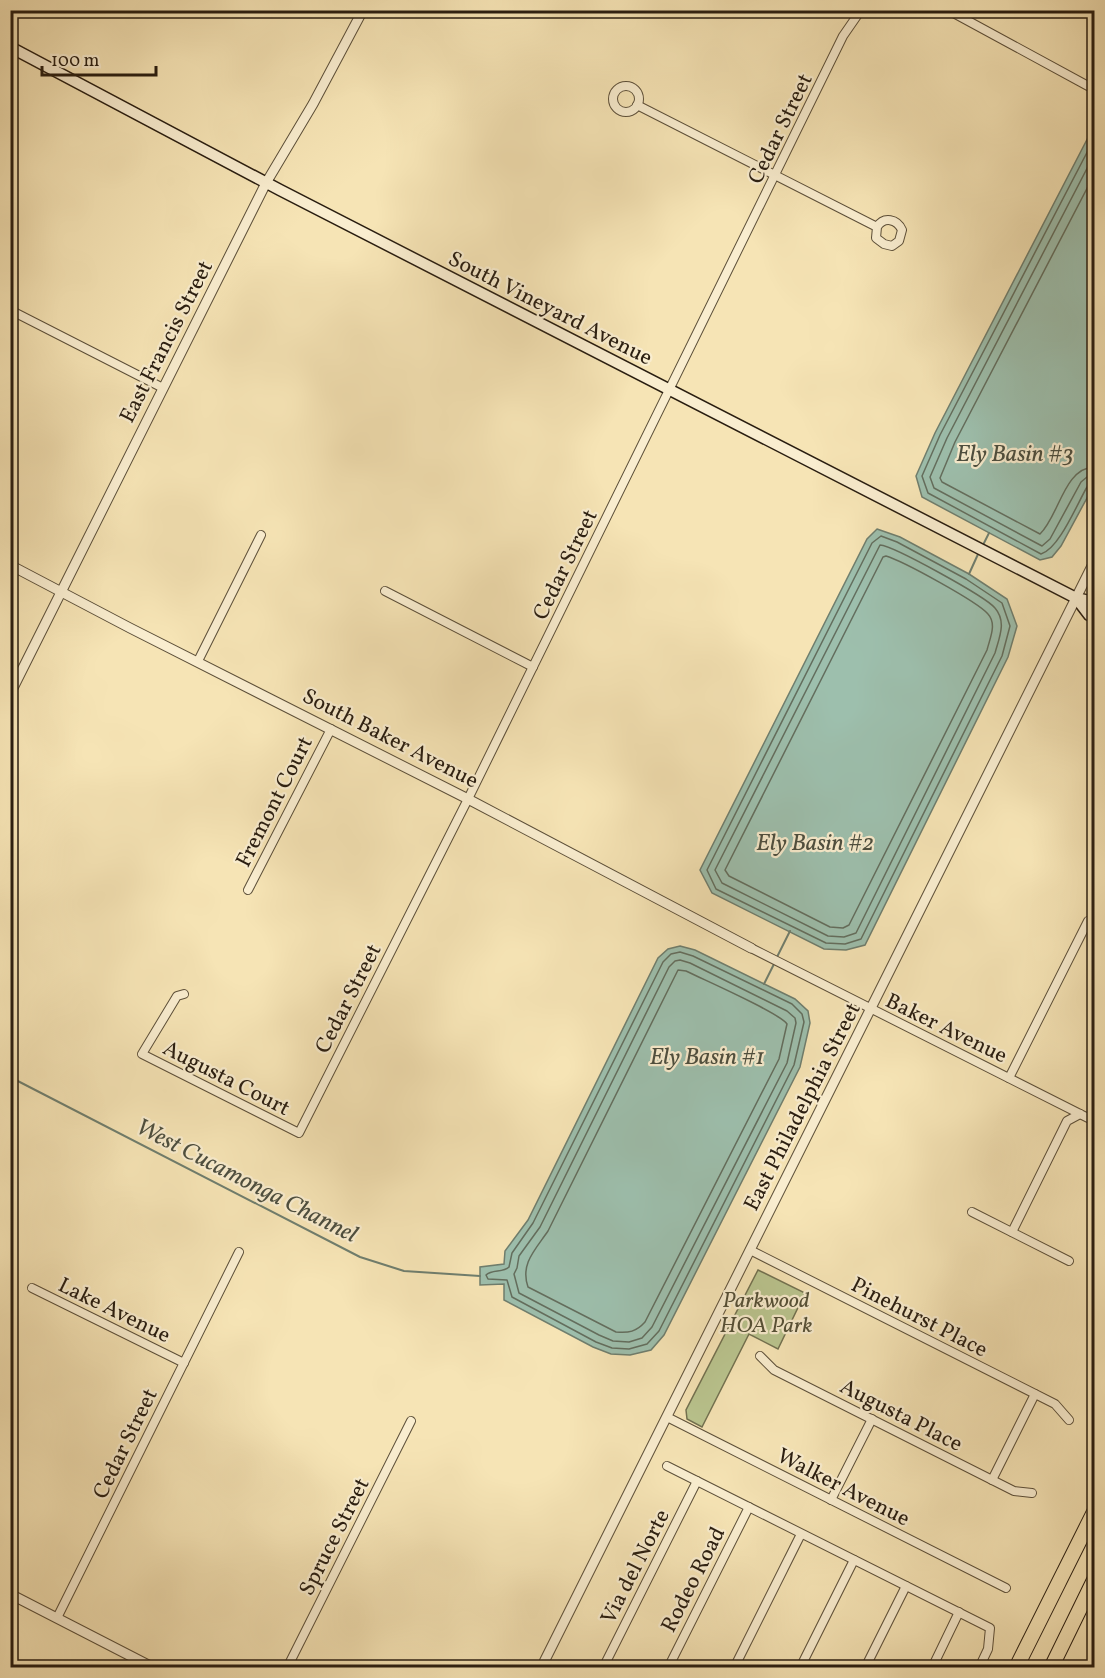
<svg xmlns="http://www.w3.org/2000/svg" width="1105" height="1678" font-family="Vollkorn,serif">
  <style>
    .green { fill: #bac58f; stroke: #727150; stroke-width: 1.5 }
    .water { fill: #9dbfad; stroke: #6f7e6e; stroke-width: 1.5 }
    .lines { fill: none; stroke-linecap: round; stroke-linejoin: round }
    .shore { stroke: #636e5e; stroke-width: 1.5 }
    .stream { stroke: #6f7e6e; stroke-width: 2 }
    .minor-casing { stroke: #5c4f39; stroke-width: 10 }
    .tertiary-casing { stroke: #5c4f39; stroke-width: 11 }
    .secondary-casing { stroke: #291d10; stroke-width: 13 }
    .motorway-casing { stroke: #291d10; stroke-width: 16 }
    .minor { stroke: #f9edcf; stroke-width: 8 }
    .tertiary { stroke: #f9edcf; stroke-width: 9 }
    .secondary { stroke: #f9edcf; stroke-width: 10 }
    .motorway { stroke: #f6e4b5; stroke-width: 14 }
    .labels { text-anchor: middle; stroke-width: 4.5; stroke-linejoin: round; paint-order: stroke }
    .street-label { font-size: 22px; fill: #291d10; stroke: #f9edcf }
    .park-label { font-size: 22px; font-style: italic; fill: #544f36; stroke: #f9edcf }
    .water-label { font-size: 24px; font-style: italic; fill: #4c4e3f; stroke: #f9edcf }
  </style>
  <rect width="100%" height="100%" fill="#f6e4b5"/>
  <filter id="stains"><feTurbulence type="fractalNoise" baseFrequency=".00333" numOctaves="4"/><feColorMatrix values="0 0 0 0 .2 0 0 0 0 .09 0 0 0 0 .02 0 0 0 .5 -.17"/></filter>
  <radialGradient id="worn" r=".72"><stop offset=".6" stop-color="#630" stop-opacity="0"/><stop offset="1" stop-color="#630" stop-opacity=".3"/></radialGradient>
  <polygon class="green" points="758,1270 805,1293 778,1349 749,1334 702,1427 687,1419 686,1410"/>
  <g class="water">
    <polygon points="1094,126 1094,485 1061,546 1052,557 1040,560 922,497 916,476 935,433"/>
    <polygon points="877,529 900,537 969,574 1007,599 1017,626 1008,657 865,945 846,950 824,949 712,893 700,870 867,539"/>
    <polygon points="680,946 695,950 795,999 808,1011 810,1023 800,1067 664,1335 651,1350 630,1355 611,1354 593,1347 504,1300 504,1284 480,1285 480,1267 504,1264 505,1251 528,1220 658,958 668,949"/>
  </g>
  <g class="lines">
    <g class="shore">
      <path d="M1094,139L940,435L922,476L928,493L1041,554C1059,549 1077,504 1087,487L1094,484"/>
      <polyline points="1094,155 947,438 930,477 934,488 1042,546 1050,539 1081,482 1087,477 1094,476"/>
      <path d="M1094,175L955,442L940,478L942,482L1040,534C1059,516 1064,468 1094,467"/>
      <polygon points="881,536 897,542 966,579 1002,603 1010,626 1002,656 861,939 845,944 826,943 716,889 707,870 872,543"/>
      <path d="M880,545C894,546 986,597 995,608C1007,622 999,638 995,653L856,933L844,937L828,936L722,883L715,870Z"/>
      <path d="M886,556C903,561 978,602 988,614C997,624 990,638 987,650L849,925L843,928L830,927L729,876L725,870L883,557Z"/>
      <path d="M680,952L693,956L792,1004L802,1014L804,1022L794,1065L659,1331L647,1344L629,1349L612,1348L596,1342L512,1297L507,1280L488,1279L486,1275C492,1269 503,1273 509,1267L512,1253L533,1223L663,962L671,954Z"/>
      <polygon points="680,960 690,963 787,1011 795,1018 796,1023 787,1063 652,1327 642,1338 629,1342 613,1341 599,1335 519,1293 514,1274 517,1268 519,1256 540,1227 669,967 675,961"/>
      <path d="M678,970L686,971C704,980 780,1013 787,1024L779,1059L645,1322C636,1332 629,1333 616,1332L528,1287C520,1264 535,1250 548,1231Z"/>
    </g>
    <g class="stream">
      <polyline points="982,547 989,533"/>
      <polyline points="969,574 979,552"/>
      <polyline points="777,957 790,931"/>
      <polyline points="764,984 775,962"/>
      <polyline points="10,1077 360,1257 404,1271 480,1276"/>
    </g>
    <g class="minor-casing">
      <g id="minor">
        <polyline points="948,10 1088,86"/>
        <circle cx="626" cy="99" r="13"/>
        <path d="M637,105L877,227L876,238L884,244L892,246L899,241L902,230C897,219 884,216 877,227"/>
        <polyline points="10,310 163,388"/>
        <polyline points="385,591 533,667"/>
        <polyline points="198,661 261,535"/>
        <polyline points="248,890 331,729"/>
        <polyline points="751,948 1094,1121"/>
        <polyline points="184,994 177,996 142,1054 299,1133 468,799 843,36 861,10"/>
        <polyline points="1009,1078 1088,921"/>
        <polyline points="972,1212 1069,1261"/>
        <polyline points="1012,1232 1067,1121 1080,1114"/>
        <polyline points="750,1250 1055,1404 1069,1420"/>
        <polyline points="32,1288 184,1363"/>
        <polyline points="760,1356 774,1370 1014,1491 1032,1493"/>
        <polyline points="667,1417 1006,1588"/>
        <polyline points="667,1466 990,1628 988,1649 979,1668"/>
        <polyline points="992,1480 1035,1394"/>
        <polyline points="831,1500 872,1419"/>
        <polyline points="57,1618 239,1252"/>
        <polyline points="287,1668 411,1421"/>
        <polyline points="603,1668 697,1481"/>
        <polyline points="668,1668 749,1507"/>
        <polyline points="734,1668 801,1534"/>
        <polyline points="800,1668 854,1560"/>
        <polyline points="865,1668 906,1586"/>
        <polyline points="932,1668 959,1612"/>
      </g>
    </g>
    <g class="tertiary-casing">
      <g id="tertiary">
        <polyline points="10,565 130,628 468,799 751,948"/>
        <polyline points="10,694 266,183 313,104 363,10"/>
        <polyline points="10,1594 154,1668"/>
        <polyline points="541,1668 1094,562"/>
      </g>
    </g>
    <g class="secondary-casing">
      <g id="secondary">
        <polyline points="10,47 280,190 1076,598 1094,602"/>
        <polyline points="1076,598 1089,615 1094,618"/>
      </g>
    </g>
    <g class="motorway-casing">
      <g id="motorway">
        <polyline points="1016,1668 1094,1512"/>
        <polyline points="1051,1668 1094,1580"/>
      </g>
    </g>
    <use href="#minor" class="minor"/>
    <use href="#tertiary" class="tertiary"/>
    <use href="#secondary" class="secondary"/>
    <use href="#motorway" class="motorway"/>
  </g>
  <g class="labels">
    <g class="street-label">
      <text transform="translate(779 128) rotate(-64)" y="8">Cedar Street</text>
      <text transform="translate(551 307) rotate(27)" y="8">South Vineyard Avenue</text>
      <text transform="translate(165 341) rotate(-63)" y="8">East Francis Street</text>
      <text transform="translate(564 564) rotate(-64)" y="8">Cedar Street</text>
      <text transform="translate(391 737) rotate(27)" y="8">South Baker Avenue</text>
      <text transform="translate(273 801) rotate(-63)" y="8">Fremont Court</text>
      <text transform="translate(347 998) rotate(-63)" y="8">Cedar Street</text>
      <text transform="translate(947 1027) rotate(26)" y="8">Baker Avenue</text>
      <text transform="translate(227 1077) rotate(27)" y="8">Augusta Court</text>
      <text transform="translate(801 1106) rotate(-63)" y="8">East Philadelphia Street</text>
      <text transform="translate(115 1309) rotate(26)" y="8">Lake Avenue</text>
      <text transform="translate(920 1316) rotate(27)" y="8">Pinehurst Place</text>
      <text transform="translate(902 1414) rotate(27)" y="8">Augusta Place</text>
      <text transform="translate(124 1443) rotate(-64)" y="8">Cedar Street</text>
      <text transform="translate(844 1486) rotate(27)" y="8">Walker Avenue</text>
      <text transform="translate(333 1536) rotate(-63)" y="8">Spruce Street</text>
      <text transform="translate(634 1566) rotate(-63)" y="8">Via del Norte</text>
      <text transform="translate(692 1579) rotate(-63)" y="8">Rodeo Road</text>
    </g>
    <g class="park-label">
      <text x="766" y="1307">Parkwood<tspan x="766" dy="25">HOA Park</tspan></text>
    </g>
    <g class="water-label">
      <text x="1015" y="461">Ely Basin #3</text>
      <text x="815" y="850">Ely Basin #2</text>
      <text x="707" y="1064">Ely Basin #1</text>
      <text transform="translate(247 1180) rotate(27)" y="8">West Cucamonga Channel</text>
    </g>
  </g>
  <rect width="1105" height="1678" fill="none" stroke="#f6e4b5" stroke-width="36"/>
  <rect x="12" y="12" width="1081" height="1654" fill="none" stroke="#291d10" stroke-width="3"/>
  <rect x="18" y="18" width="1069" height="1642" fill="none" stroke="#291d10" stroke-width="1.5"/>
  <path d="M42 66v9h114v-9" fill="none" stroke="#291d10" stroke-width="3"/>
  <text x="51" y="66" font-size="18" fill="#291d10" stroke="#f9edcf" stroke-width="4.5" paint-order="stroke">100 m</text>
  <rect width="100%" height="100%" filter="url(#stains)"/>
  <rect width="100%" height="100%" fill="url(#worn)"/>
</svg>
